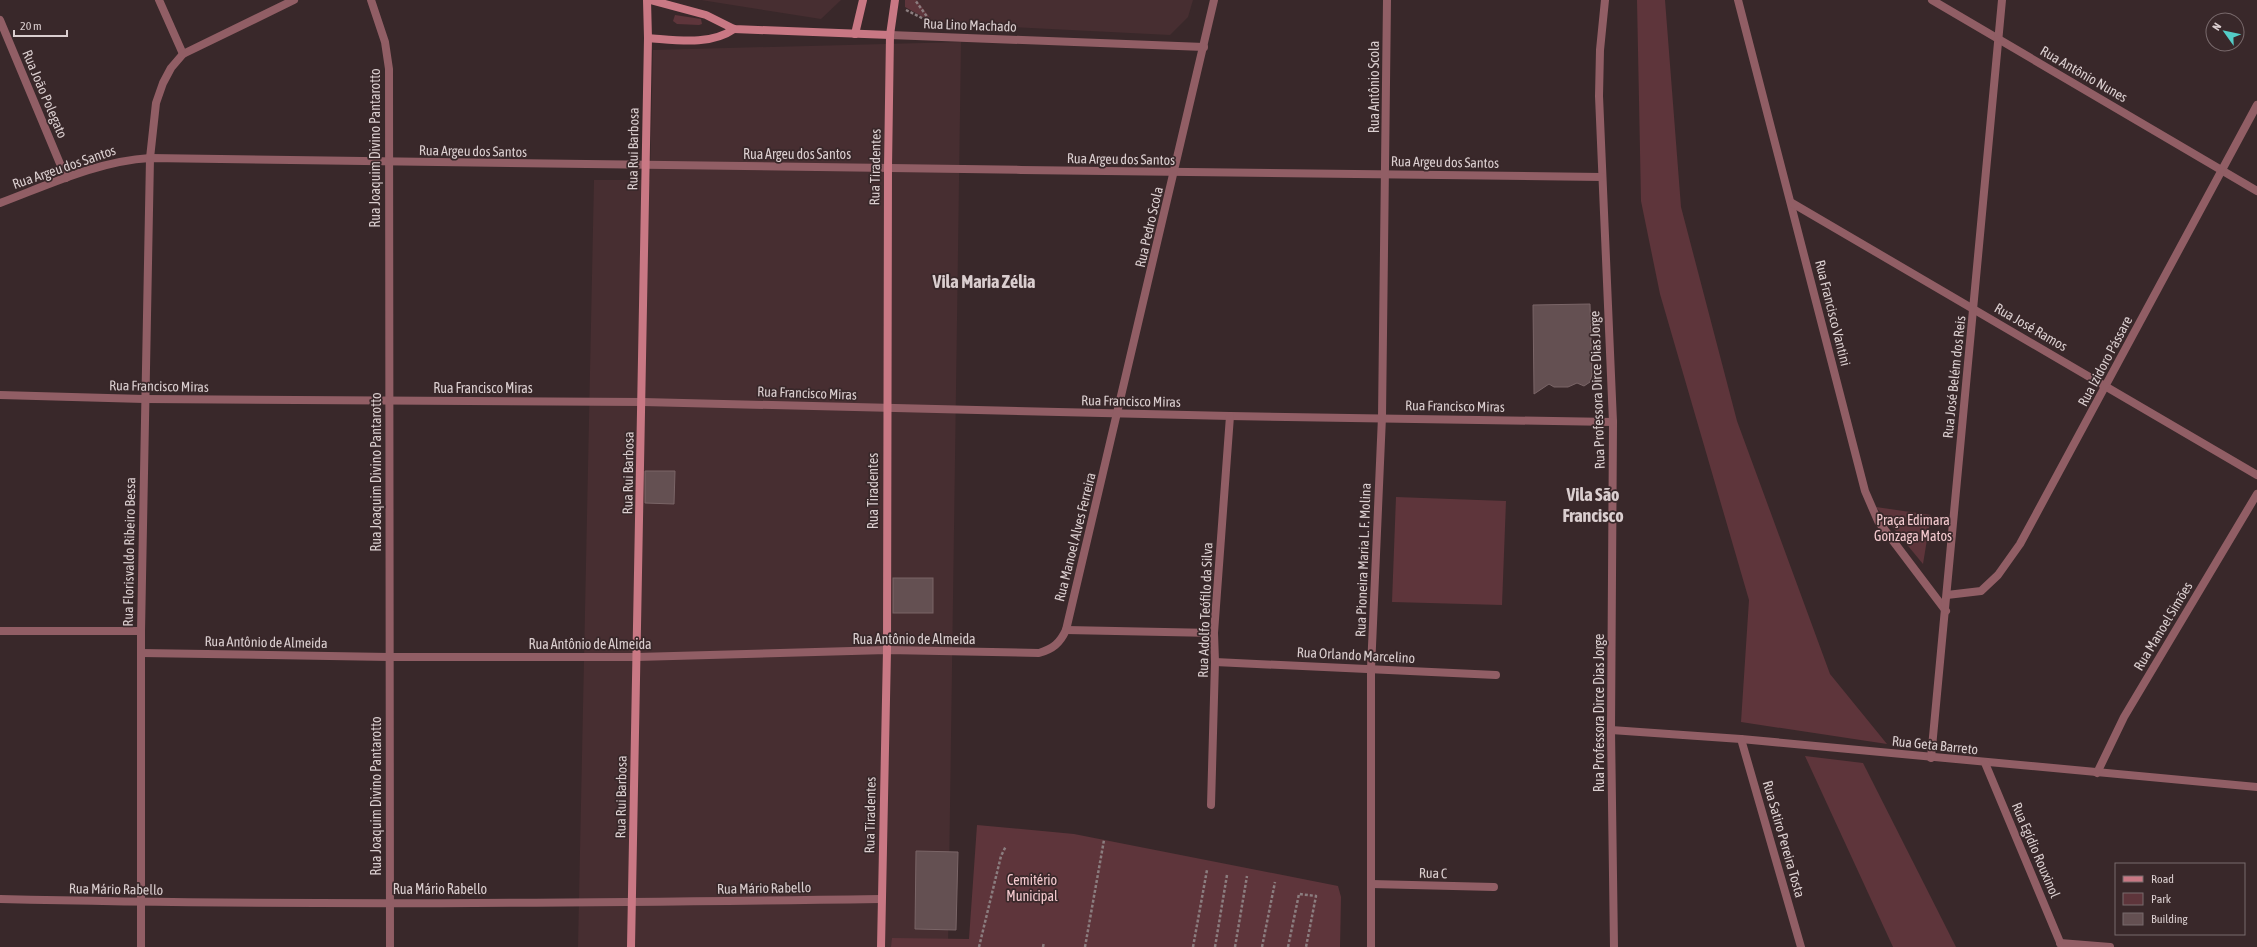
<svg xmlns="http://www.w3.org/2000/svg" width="2257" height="947" font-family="'Asap Condensed',sans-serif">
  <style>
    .built { fill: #472e31 }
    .green { fill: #5e353b }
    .building { fill: #645052; stroke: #7a6567 }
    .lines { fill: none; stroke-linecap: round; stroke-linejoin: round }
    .path { stroke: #8b7d7f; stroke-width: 2.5; stroke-dasharray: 3 2; stroke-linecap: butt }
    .minor { stroke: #915e65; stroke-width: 8 }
    .secondary { stroke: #c97884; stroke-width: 8 }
    .labels { text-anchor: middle; stroke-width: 3.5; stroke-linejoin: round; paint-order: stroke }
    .street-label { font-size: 14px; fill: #dacecf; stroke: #39282a }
    .park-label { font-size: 14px; fill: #f4cacf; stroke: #39282a }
    .district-label { font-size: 18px; font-weight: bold; fill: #dacecf; stroke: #39282a }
  </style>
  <rect width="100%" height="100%" fill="#39282a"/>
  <g class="built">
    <polygon points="701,0 841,0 821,19"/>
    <polygon points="917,0 1193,0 1188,17 1170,35 934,23"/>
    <polygon points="961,42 948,947 578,947 594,180 650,180 653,50"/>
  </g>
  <g class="green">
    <polygon points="905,0 917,0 934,23 905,7"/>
    <polygon points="1637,0 1665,0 1681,207 1737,421 1830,674 1887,744 1741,722 1749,600 1660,294 1641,201"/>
    <polygon points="675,15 701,19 702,24 699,25 677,24 673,21"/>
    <polygon points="1396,497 1506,501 1502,605 1392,602"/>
    <polygon points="1876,507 1931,515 1923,564"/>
    <polygon points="1805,756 1863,763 1956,947 1893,947"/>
    <polygon points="977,825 1074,834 1338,886 1341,897 1340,947 891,947 892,938 969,939"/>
  </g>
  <g class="building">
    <polygon points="1590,304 1592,374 1590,382 1584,386 1577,383 1568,387 1554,387 1549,384 1534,394 1533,305"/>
    <polygon points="645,471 675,471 674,504 645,503"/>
    <rect x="893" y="578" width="40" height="35"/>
    <polygon points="916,851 958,852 956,930 915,929"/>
  </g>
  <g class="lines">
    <g class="path">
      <polyline points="906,10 928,21 928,18 915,0"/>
      <polyline points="979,947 1001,856 1006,846"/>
      <polyline points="1043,947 1044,942"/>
      <polyline points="1085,947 1104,840"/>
      <polyline points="1193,947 1207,870"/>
      <polyline points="1215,947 1227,875"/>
      <polyline points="1235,947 1247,876"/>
      <polyline points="1262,947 1275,882"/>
      <polyline points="1288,947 1299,894 1316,896 1306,947"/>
    </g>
    <g class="minor">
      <polyline points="159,0 183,54"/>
      <polyline points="371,0 385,42 389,69 390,947"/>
      <polyline points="1605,0 1600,50 1599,96 1613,422 1611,730 1614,947"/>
      <polyline points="1738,0 1865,491 1878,521 1946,611"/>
      <polyline points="1932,0 2257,191"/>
      <polyline points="0,20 66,178"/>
      <polyline points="890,35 1204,47"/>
      <path d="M0,203C48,185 98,161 150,158C634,167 1118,170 1602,177"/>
      <polyline points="1792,203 2257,475"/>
      <polyline points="0,395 144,399 643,402 1230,416 1613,422"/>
      <polyline points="1947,595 1981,591 1998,575 2020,544 2257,105"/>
      <polyline points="1066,630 1214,633"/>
      <polyline points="0,631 141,631"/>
      <path d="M141,653L389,657H637L887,650L1039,653C1053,649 1060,643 1066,630L1214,0"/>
      <polyline points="1215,662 1496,675"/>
      <polyline points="1611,730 1741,739 2257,787"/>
      <polyline points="1741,739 1801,947"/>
      <polyline points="1931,758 2002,0"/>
      <polyline points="1985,763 2062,947"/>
      <polyline points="2097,773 2124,717 2257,494"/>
      <polyline points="1211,805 1215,662 1214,633 1230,416"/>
      <polyline points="1371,884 1494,887"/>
      <path d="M0,899C293,906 587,903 880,899"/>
      <polyline points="2060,943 2110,947"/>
      <polyline points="141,947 141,631 150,158 156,103 163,83 171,68 183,54 294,0"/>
      <polyline points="1371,947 1371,669 1382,417 1387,0"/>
    </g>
    <g class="secondary">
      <polyline points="650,0 706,15 734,29 890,35"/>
      <polyline points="855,34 863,0"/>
      <path d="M648,38C676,40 710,46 734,29"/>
      <polyline points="631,947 648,38 647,0"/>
      <polyline points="881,947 887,650 888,167 890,35 895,0"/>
    </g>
  </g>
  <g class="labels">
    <g class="street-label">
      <text transform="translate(970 25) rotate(2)" y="5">Rua Lino Machado</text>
      <text transform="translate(2084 74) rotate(30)" y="5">Rua Antônio Nunes</text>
      <text transform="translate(1374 87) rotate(-90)" y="5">Rua Antônio Scola</text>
      <text transform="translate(45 94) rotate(67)" y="5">Rua João Polegato</text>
      <text transform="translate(375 148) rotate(-90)" y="5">Rua Joaquim Divino Pantarotto</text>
      <text transform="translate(633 149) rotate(-89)" y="5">Rua Rui Barbosa</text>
      <text transform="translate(473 151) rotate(1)" y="5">Rua Argeu dos Santos</text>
      <text x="797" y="159">Rua Argeu dos Santos</text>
      <text transform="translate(1121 159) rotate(1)" y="5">Rua Argeu dos Santos</text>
      <text transform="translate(1445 162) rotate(1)" y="5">Rua Argeu dos Santos</text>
      <text transform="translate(64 167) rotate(-19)" y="5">Rua Argeu dos Santos</text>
      <text transform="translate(875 167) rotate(-89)" y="5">Rua Tiradentes</text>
      <text transform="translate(1149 227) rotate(-77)" y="5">Rua Pedro Scola</text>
      <text transform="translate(1833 313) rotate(76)" y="5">Rua Francisco Vantini</text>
      <text transform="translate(2031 327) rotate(30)" y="5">Rua José Ramos</text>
      <text transform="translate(2105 361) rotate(-62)" y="5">Rua Izidoro Pássare</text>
      <text transform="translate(1954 377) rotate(-84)" y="5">Rua José Belém dos Reis</text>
      <text transform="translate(159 386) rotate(1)" y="5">Rua Francisco Miras</text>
      <text x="483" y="393">Rua Francisco Miras</text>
      <text transform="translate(1597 390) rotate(-92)" y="5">Rua Professora Dirce Dias Jorge</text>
      <text transform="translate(807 393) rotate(2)" y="5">Rua Francisco Miras</text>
      <text transform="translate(1131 401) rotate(1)" y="5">Rua Francisco Miras</text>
      <text transform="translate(1455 406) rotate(1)" y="5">Rua Francisco Miras</text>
      <text transform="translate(376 472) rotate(-90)" y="5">Rua Joaquim Divino Pantarotto</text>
      <text transform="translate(628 473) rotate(-89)" y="5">Rua Rui Barbosa</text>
      <text transform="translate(873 491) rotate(-90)" y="5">Rua Tiradentes</text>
      <text transform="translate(1075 537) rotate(-76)" y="5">Rua Manoel Alves Ferreira</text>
      <text transform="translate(129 552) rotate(-89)" y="5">Rua Florisvaldo Ribeiro Bessa</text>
      <text transform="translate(1363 560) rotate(-88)" y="5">Rua Pioneira Maria L. F. Molina</text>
      <text transform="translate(1205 610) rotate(-88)" y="5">Rua Adolfo Teófilo da Silva</text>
      <text transform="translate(2163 626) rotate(-59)" y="5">Rua Manoel Simões</text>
      <text x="914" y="644">Rua Antônio de Almeida</text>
      <text transform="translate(266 642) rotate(1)" y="5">Rua Antônio de Almeida</text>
      <text x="590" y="649">Rua Antônio de Almeida</text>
      <text transform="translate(1356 655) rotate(3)" y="5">Rua Orlando Marcelino</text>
      <text transform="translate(1599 713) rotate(-90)" y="5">Rua Professora Dirce Dias Jorge</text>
      <text transform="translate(1935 745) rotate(6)" y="5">Rua Geta Barreto</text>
      <text transform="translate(376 796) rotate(-90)" y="5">Rua Joaquim Divino Pantarotto</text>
      <text transform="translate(621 797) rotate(-89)" y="5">Rua Rui Barbosa</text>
      <text transform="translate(870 815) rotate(-89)" y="5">Rua Tiradentes</text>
      <text transform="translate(1784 839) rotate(74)" y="5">Rua Satiro Pereira Tosta</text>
      <text transform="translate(2036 850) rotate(67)" y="5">Rua Egídio Rouxinol</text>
      <text transform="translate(1433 873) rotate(1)" y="5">Rua C</text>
      <text transform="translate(764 888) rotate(-1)" y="5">Rua Mário Rabello</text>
      <text transform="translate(116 889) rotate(1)" y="5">Rua Mário Rabello</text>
      <text x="440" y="894">Rua Mário Rabello</text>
    </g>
    <g class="park-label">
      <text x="1913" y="525">Praça Edimara<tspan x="1913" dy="16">Gonzaga Matos</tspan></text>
      <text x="1032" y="885">Cemitério<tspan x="1032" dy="16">Municipal</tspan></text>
    </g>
    <g class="district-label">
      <text x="984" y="288">Vila Maria Zélia</text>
      <text x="1593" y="501">Vila São<tspan x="1593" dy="21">Francisco</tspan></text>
    </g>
  </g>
  <rect x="2115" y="863" width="130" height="72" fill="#39282a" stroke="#796a6c"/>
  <rect x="2123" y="876" width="20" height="6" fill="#c97884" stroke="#796a6c"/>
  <text x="2151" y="883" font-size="12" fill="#dacecf">Road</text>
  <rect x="2123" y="893" width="20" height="12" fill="#5e353b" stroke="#796a6c"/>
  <text x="2151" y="903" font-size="12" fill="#dacecf">Park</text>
  <rect x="2123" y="913" width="20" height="12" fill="#645052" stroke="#796a6c"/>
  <text x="2151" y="923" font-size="12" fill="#dacecf">Building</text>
  <g transform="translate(2225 32) rotate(303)"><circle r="19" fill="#39282a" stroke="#796a6c"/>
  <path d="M0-3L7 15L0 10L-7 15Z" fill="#54cdc7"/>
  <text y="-6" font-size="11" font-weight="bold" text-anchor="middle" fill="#dacecf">N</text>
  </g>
  <path d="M14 30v6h53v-6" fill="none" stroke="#dacecf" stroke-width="2"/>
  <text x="20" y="30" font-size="12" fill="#dacecf" stroke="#39282a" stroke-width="3" paint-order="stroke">20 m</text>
</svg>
